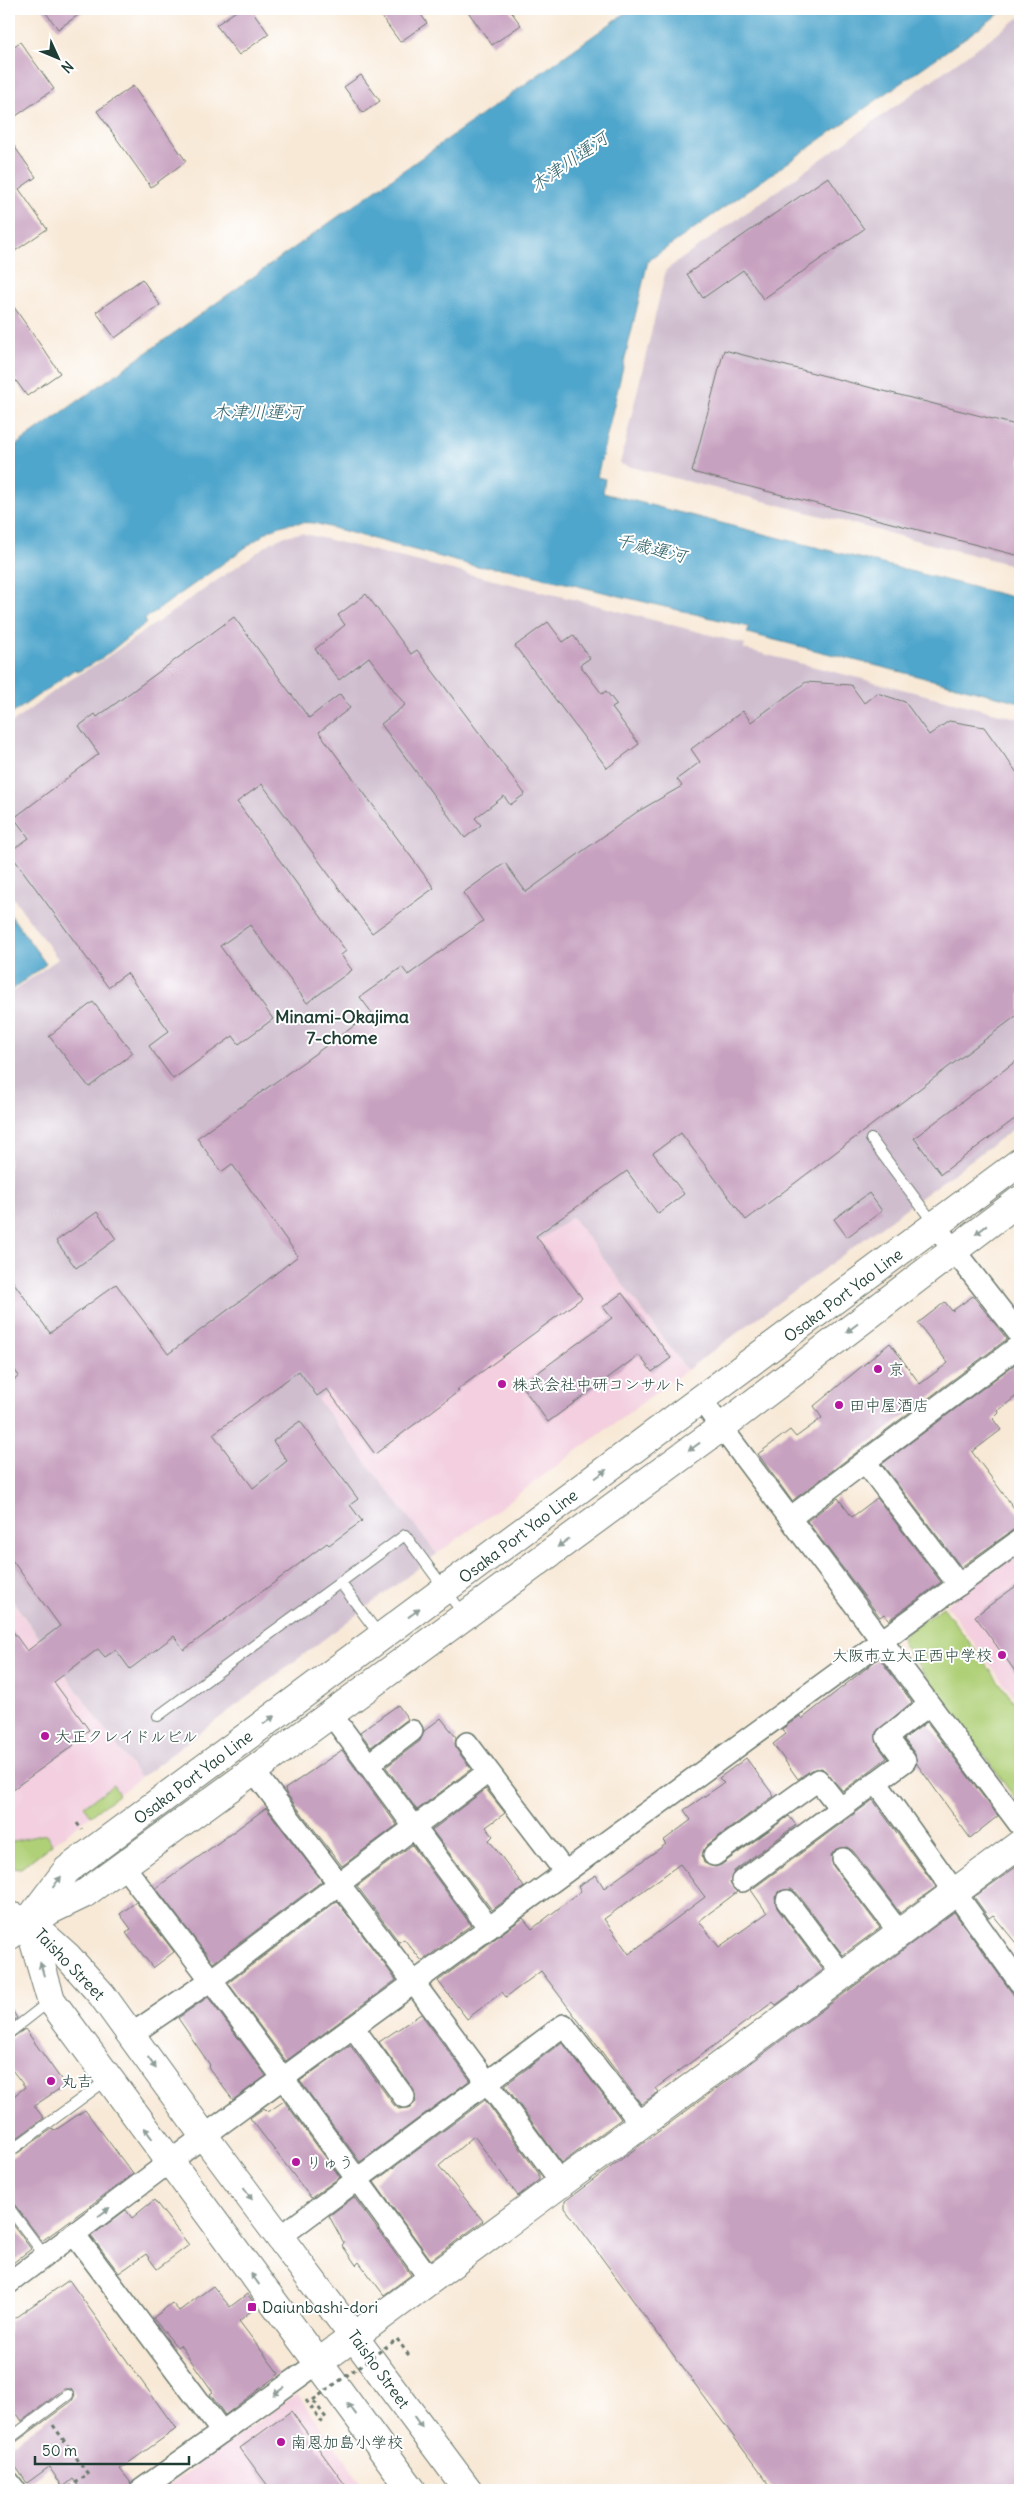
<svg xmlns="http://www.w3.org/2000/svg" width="1029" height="2499" font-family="Delius,'Klee One',sans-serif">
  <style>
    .built { fill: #f3cfdf }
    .industrial { fill: #cfbdce }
    .green { fill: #b0d078; stroke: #688656 }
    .water { fill: #4fa6cc; stroke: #377280 }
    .building { fill: #c7a1c0; fill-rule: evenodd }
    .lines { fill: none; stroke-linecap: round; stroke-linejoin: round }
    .lane-casing { stroke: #6b796d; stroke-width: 12 }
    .street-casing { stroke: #6b796d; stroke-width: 24 }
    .secondary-casing { stroke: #6b796d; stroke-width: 30 }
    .primary-casing { stroke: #6b796d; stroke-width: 30 }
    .path { stroke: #6b796d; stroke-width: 3; stroke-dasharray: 4 4; stroke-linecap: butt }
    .lane { stroke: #fff; stroke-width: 10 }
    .street { stroke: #fff; stroke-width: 21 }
    .secondary { stroke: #fff; stroke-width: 28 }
    .primary { stroke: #fff; stroke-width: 28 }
    .path-bridge { stroke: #6b796d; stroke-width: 3; stroke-dasharray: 4 4; stroke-linecap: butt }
    .oneway { fill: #8f9e9a }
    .poi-dot { fill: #b5179e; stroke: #fff; stroke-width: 2 }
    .labels { text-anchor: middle; stroke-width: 4; stroke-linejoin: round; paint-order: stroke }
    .street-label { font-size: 16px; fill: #1f3d34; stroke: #fff }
    .poi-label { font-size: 16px; fill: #1f3d34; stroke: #fff; text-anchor: start }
    .water-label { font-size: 18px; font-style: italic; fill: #306269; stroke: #fff }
    .neighbourhood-label { font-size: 18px; font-weight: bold; fill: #1f3d34; stroke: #fff }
  </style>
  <rect width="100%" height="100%" fill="#fff"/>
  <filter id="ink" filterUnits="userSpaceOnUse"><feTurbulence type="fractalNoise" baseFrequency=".02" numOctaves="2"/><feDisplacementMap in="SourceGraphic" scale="10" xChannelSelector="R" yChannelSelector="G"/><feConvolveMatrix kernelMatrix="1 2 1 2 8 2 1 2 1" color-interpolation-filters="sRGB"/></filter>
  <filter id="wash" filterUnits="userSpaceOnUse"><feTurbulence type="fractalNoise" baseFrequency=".0096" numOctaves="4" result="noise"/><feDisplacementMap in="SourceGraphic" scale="20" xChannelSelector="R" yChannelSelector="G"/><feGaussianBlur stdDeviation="1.12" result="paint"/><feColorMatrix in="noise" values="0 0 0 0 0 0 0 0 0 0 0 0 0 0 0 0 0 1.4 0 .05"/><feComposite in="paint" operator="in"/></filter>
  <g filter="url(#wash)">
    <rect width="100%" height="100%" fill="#f8e9d7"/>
    <g class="built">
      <polygon points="572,1217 687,1370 437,1554 316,1399"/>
      <polygon points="1020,1550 1020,1705 946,1605"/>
      <polygon points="9,1597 140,1778 21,1868 9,1867"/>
      <polygon points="297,2394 366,2490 162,2490"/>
    </g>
    <g class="industrial">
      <polygon points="1020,17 1020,567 620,464 666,270"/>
      <polygon points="301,533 588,603 745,644 744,649 1020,719 1020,1124 687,1370 572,1217 317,1399 437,1554 140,1778 9,1596 9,994 58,959 9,892 9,725 65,683 100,662 272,542 285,536"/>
    </g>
    <g class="green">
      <polygon points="943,1607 1020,1710 1020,1805 902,1643 903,1635"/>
      <polygon points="113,1785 119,1794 91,1815 84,1806"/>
      <polygon points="46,1834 52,1844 21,1868 9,1867 9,1842"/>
    </g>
    <g class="water">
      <path d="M631,9H1006L648,261L597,477L605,479L603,493L1020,599V702L747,633L749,627L507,569L474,566L314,523C297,522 285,523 270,530L145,619L146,623L101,659L77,672L75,669L9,716V450Z"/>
      <polygon points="9,913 46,964 9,992 9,912"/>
    </g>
    <g id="blocks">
      <g class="building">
        <polygon points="43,9 87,9 58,29"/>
        <polygon points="239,9 251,9 269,34 239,55 216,25"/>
        <polygon points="376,9 417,9 427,23 400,42"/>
        <polygon points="466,9 509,9 521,25 492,45"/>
        <polygon points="20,42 54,89 9,121 9,50"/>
        <polygon points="361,75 380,101 363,113 344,87"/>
        <polygon points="133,86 186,161 151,187 97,111"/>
        <polygon points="9,139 36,177 19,189 47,229 15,251 9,242"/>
        <polygon points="828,177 864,229 763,299 743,270 703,298 687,274"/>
        <polygon points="142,279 160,305 115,338 96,312"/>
        <polygon points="9,300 60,373 27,396 9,371"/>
        <polygon points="724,350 1020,426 1020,556 692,472"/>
        <polygon points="366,594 411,654 417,650 525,794 510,805 504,796 475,818 481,825 465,838 381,724 405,705 369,657 339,680 315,649 345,625 338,615"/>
        <polygon points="234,617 309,718 340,694 350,708 319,732 434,888 372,933 262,784 237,802 346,951 341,955 352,970 307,1003 250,925 220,946 273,1019 239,1044 233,1036 173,1079 149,1046 169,1031 127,973 108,987 9,852 29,838 14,818 99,754 79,726 95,714 97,717"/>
        <polygon points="548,622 563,642 573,635 590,658 580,665 602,694 606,691 617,705 612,708 639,744 607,768 515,646"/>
        <polygon points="806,682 851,685 864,703 877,693 905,702 929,735 949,721 984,727 1020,777 1020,1013 746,1220 681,1133 653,1153 684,1194 658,1214 627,1171 536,1236 582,1298 457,1390 459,1391 375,1454 327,1389 317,1396 299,1371 213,1434 253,1488 287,1461 273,1441 300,1421 358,1499 350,1505 362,1521 329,1545 327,1543 184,1650 174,1636 130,1669 116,1650 105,1657 98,1649 54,1682 89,1730 72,1742 74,1745 9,1792 9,1626 27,1651 60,1626 9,1556 9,1384 19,1376 9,1362 9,1276 50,1333 116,1284 168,1354 251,1293 298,1256 232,1164 221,1172 197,1138 372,1013 360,997 402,967 408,975 483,921 463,893 505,863 526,892 637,812 682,786 677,779 700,762 691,749 743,711 751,722"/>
        <polygon points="93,1002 133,1053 89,1087 49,1036"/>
        <polygon points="1020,1058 1020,1115 941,1174 914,1138"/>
        <polygon points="869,1193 882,1211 847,1237 834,1219"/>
        <polygon points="97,1212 116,1239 76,1268 56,1241"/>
        <polygon points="622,1293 671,1358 652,1372 639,1355 548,1422 521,1385 612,1318 603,1307"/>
        <polygon points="973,1296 1007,1339 792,1501 758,1454 790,1430 796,1437 822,1418 814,1406 890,1343 920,1384 948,1363 918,1323 945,1302 952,1311"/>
        <polygon points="1019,1361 1020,1393 998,1411 999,1413 993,1419 1001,1430 972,1452 1020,1516 1020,1528 1013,1530 961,1567 882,1464"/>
        <polygon points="838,1498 852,1517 877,1498 941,1582 889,1620 884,1614 880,1617 807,1521"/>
        <polygon points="1020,1583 1020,1678 975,1616"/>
        <polygon points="879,1658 912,1702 876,1732 877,1744 887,1758 843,1791 822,1768 811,1770 798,1779 773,1744 786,1734 782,1729 800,1716 802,1719"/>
        <polygon points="398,1705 408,1719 371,1747 360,1732"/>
        <polygon points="441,1718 456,1737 455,1744 457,1750 471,1769 417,1810 386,1767 420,1741 424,1731"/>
        <polygon points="927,1722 998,1816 970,1838 917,1764 915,1754 904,1739"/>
        <polygon points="342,1750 397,1825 342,1866 286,1793 285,1789"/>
        <path d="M746,1758L774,1796L707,1845L702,1856L704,1863L715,1867L721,1865L789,1816L796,1825L734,1871L730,1883L737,1892L699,1921L719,1947L767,1913L751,1890L873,1800L936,1887L900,1913L853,1851L847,1847L836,1849L831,1855L833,1866L880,1928L843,1955L797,1893L791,1889L780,1891L775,1897L777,1908L823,1970L776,2005L773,2002L656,2088L659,2092L641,2104L541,1971L506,1997L502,1992L467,2019L438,1981L523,1918L532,1929L581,1891L578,1886L596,1875L604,1888L666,1844L663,1841L691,1820L684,1810L724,1783L719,1778ZM680,1864L705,1897L629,1954L604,1919Z"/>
        <polygon points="486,1789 505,1813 486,1827 493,1836 489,1840 524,1887 492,1910 432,1830"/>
        <polygon points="266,1808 322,1881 213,1963 156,1888"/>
        <polygon points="412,1845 471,1925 422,1961 404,1939 399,1942 357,1886"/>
        <polygon points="1020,1864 1020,1948 993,1915 989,1918 974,1897"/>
        <polygon points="337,1901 396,1980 286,2061 228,1983"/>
        <polygon points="136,1902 174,1952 153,1968 126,1933 131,1929 120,1914"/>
        <polygon points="954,1912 1020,2004 1020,2490 773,2490 565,2208 565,2201"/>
        <polygon points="208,1997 266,2076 233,2100 208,2067 210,2065 178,2018"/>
        <polygon points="9,2005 17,2018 9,2024"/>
        <polygon points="421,2014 470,2080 360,2162 300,2081 350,2045 394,2105 399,2109 411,2107 416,2102 414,2090 379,2042"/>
        <polygon points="25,2029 65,2085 34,2106 44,2118 9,2144 9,2100 25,2087 9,2066 9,2040"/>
        <polygon points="562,2042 621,2119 562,2163 505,2085"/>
        <polygon points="485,2100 539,2174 539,2180 518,2196 474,2136 439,2166 483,2221 431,2260 374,2182"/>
        <polygon points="284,2101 340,2177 311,2198 250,2118 264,2108 268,2112"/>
        <polygon points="85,2110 133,2174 42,2241 14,2204 9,2201 9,2159 52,2129 54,2131"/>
        <polygon points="354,2197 411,2275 384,2295 359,2262 356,2265 342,2245 344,2243 329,2216"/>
        <polygon points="154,2200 189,2245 157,2269 146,2254 119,2273 91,2236 126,2210 132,2218"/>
        <polygon points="9,2219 31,2249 9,2266"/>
        <polygon points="69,2280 176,2429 120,2469 131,2483 129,2490 82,2490 73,2479 63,2487 49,2467 27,2483 9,2457 9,2447 72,2401 75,2395 71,2389 64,2389 22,2421 9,2403 9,2322"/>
        <polygon points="213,2286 230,2307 247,2294 257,2306 239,2321 279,2374 225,2415 210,2394 213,2392 180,2345 177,2347 153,2318 172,2303 179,2311"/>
        <polygon points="291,2411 349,2490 271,2490 240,2448"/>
      </g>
    </g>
  </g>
  <g filter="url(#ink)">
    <use href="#blocks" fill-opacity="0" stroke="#6b796d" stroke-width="1"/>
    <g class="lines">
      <g class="lane-casing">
        <g id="lane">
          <polyline points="871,1139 935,1225"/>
          <polyline points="340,1582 380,1636"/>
          <polyline points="158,1716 405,1535 464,1615"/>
          <polyline points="9,2033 50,2001"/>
          <polyline points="9,2152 108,2079"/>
          <polyline points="9,2208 45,2256"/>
          <polyline points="9,2439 68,2395"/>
        </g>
      </g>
      <g class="street-casing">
        <g id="street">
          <polyline points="935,1226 1020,1335"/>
          <polyline points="701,1400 1020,1825"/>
          <polyline points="865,1462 959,1585"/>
          <polyline points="790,1518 1020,1345"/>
          <polyline points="331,1714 489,1928"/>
          <polyline points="467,1743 565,1872"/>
          <polyline points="368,1765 412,1731"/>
          <polyline points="253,1770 414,1983 561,2182"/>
          <polyline points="876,1782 1020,1983"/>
          <polyline points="714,1855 818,1780 840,1808"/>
          <polyline points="843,1859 899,1932"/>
          <polyline points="123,1865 211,1980 430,2279"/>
          <polyline points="742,1881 905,1761 887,1737 929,1705"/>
          <polyline points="787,1901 842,1974"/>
          <polyline points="353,2027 404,2097"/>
          <polyline points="132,2034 211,1980 488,1772"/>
          <polyline points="74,2234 222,2432"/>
          <polyline points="280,2237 564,2025 640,2123"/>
          <polyline points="9,2283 204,2136 1020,1540"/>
          <polyline points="9,2482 15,2490"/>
          <polyline points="141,2490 318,2363"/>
        </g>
      </g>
      <g class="secondary-casing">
        <g id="secondary">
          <polyline points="9,1916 28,1921 68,1957 102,1995 204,2136 468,2490"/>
          <polyline points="28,1921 51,2000 412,2490"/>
          <polyline points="318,2363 1020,1844"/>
        </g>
      </g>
      <g class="primary-casing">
        <g id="primary">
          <polyline points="32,1916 67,1870 1020,1162"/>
          <polyline points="9,1936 28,1921 84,1894 331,1714 723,1426 1020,1200"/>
        </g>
      </g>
      <g class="path">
        <polyline points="77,1823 82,1830"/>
        <polyline points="397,2339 410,2357"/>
        <polyline points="306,2400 321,2421 326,2418 313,2400"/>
        <polyline points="53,2425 88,2474 66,2490"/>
      </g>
      <use href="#lane" class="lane"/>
      <use href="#street" class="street"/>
      <use href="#secondary" class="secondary"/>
      <use href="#primary" class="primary"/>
      <polyline class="path-bridge" points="313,2400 397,2339"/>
    </g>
    <defs><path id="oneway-solid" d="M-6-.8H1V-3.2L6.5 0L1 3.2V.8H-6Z" transform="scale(1.25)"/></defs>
    <g class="oneway">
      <use href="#oneway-solid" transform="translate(981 1230) rotate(142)"/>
      <use href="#oneway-solid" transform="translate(852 1328) rotate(143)"/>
      <use href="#oneway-solid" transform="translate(694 1447) rotate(144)"/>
      <use href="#oneway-solid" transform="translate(601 1474) rotate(-37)"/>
      <use href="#oneway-solid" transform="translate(563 1543) rotate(144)"/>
      <use href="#oneway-solid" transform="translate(414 1613) rotate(-36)"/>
      <use href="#oneway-solid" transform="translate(269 1720) rotate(-37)"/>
      <use href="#oneway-solid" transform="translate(57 1882) rotate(-53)"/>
      <use href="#oneway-solid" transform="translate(42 1969) rotate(-106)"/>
      <use href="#oneway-solid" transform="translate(152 2063) rotate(55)"/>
      <use href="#oneway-solid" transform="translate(148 2133) rotate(-126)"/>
      <use href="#oneway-solid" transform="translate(248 2194) rotate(53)"/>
      <use href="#oneway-solid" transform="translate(104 2212) rotate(-37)"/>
      <use href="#oneway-solid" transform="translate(255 2279) rotate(-126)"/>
      <use href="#oneway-solid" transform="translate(279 2391) rotate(144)"/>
      <use href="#oneway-solid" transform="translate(352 2409) rotate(-126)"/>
      <use href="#oneway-solid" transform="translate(418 2422) rotate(54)"/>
    </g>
  </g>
  <g class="poi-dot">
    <circle cx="878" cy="1369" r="5"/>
    <circle cx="502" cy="1384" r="5"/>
    <circle cx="839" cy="1405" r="5"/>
    <circle cx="1002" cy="1655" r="5"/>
    <circle cx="45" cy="1736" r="5"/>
    <circle cx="51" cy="2081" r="5"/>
    <circle cx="296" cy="2162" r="5"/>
    <rect x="247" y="2302" width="10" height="10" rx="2.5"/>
    <circle cx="281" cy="2442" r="5"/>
  </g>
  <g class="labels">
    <g class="street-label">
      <text transform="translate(843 1295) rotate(-37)" y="6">Osaka Port Yao Line</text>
      <text transform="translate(518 1536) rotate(-37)" y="6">Osaka Port Yao Line</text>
      <text transform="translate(193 1777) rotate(-37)" y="6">Osaka Port Yao Line</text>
      <text transform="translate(70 1964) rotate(46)" y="6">Taisho Street</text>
      <text transform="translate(379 2369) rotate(54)" y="6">Taisho Street</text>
    </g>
    <g class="poi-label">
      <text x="888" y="1375">京</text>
      <text x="512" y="1390">株式会社中研コンサルト</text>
      <text x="849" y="1411">田中屋酒店</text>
      <text x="992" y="1661" text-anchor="end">大阪市立大正西中学校</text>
      <text x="55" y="1742">大正クレイドルビル</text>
      <text x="61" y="2087">丸吉</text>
      <text x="306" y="2168">りゅう</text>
      <text x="262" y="2313">Daiunbashi-dori</text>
      <text x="291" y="2448">南恩加島小学校</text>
    </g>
    <g class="water-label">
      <text transform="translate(569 162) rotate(-35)" y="6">木津川運河</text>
      <text x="257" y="418">木津川運河</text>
      <text transform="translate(651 548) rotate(14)" y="6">千歳運河</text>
    </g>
    <g class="neighbourhood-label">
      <text x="342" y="1023">Minami-Okajima<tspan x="342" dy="21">7-chome</tspan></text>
    </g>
  </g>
  <rect width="1029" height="2499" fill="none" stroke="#fff" stroke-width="30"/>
  <g transform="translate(58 58) rotate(134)" stroke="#ffffff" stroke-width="4" paint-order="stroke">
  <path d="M0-4L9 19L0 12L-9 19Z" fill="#1f3d34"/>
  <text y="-8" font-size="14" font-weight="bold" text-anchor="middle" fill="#1f3d34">N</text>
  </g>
  <path d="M35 2456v8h154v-8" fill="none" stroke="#1f3d34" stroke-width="2.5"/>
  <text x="42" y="2456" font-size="15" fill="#1f3d34" stroke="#ffffff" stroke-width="4" paint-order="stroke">50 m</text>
</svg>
